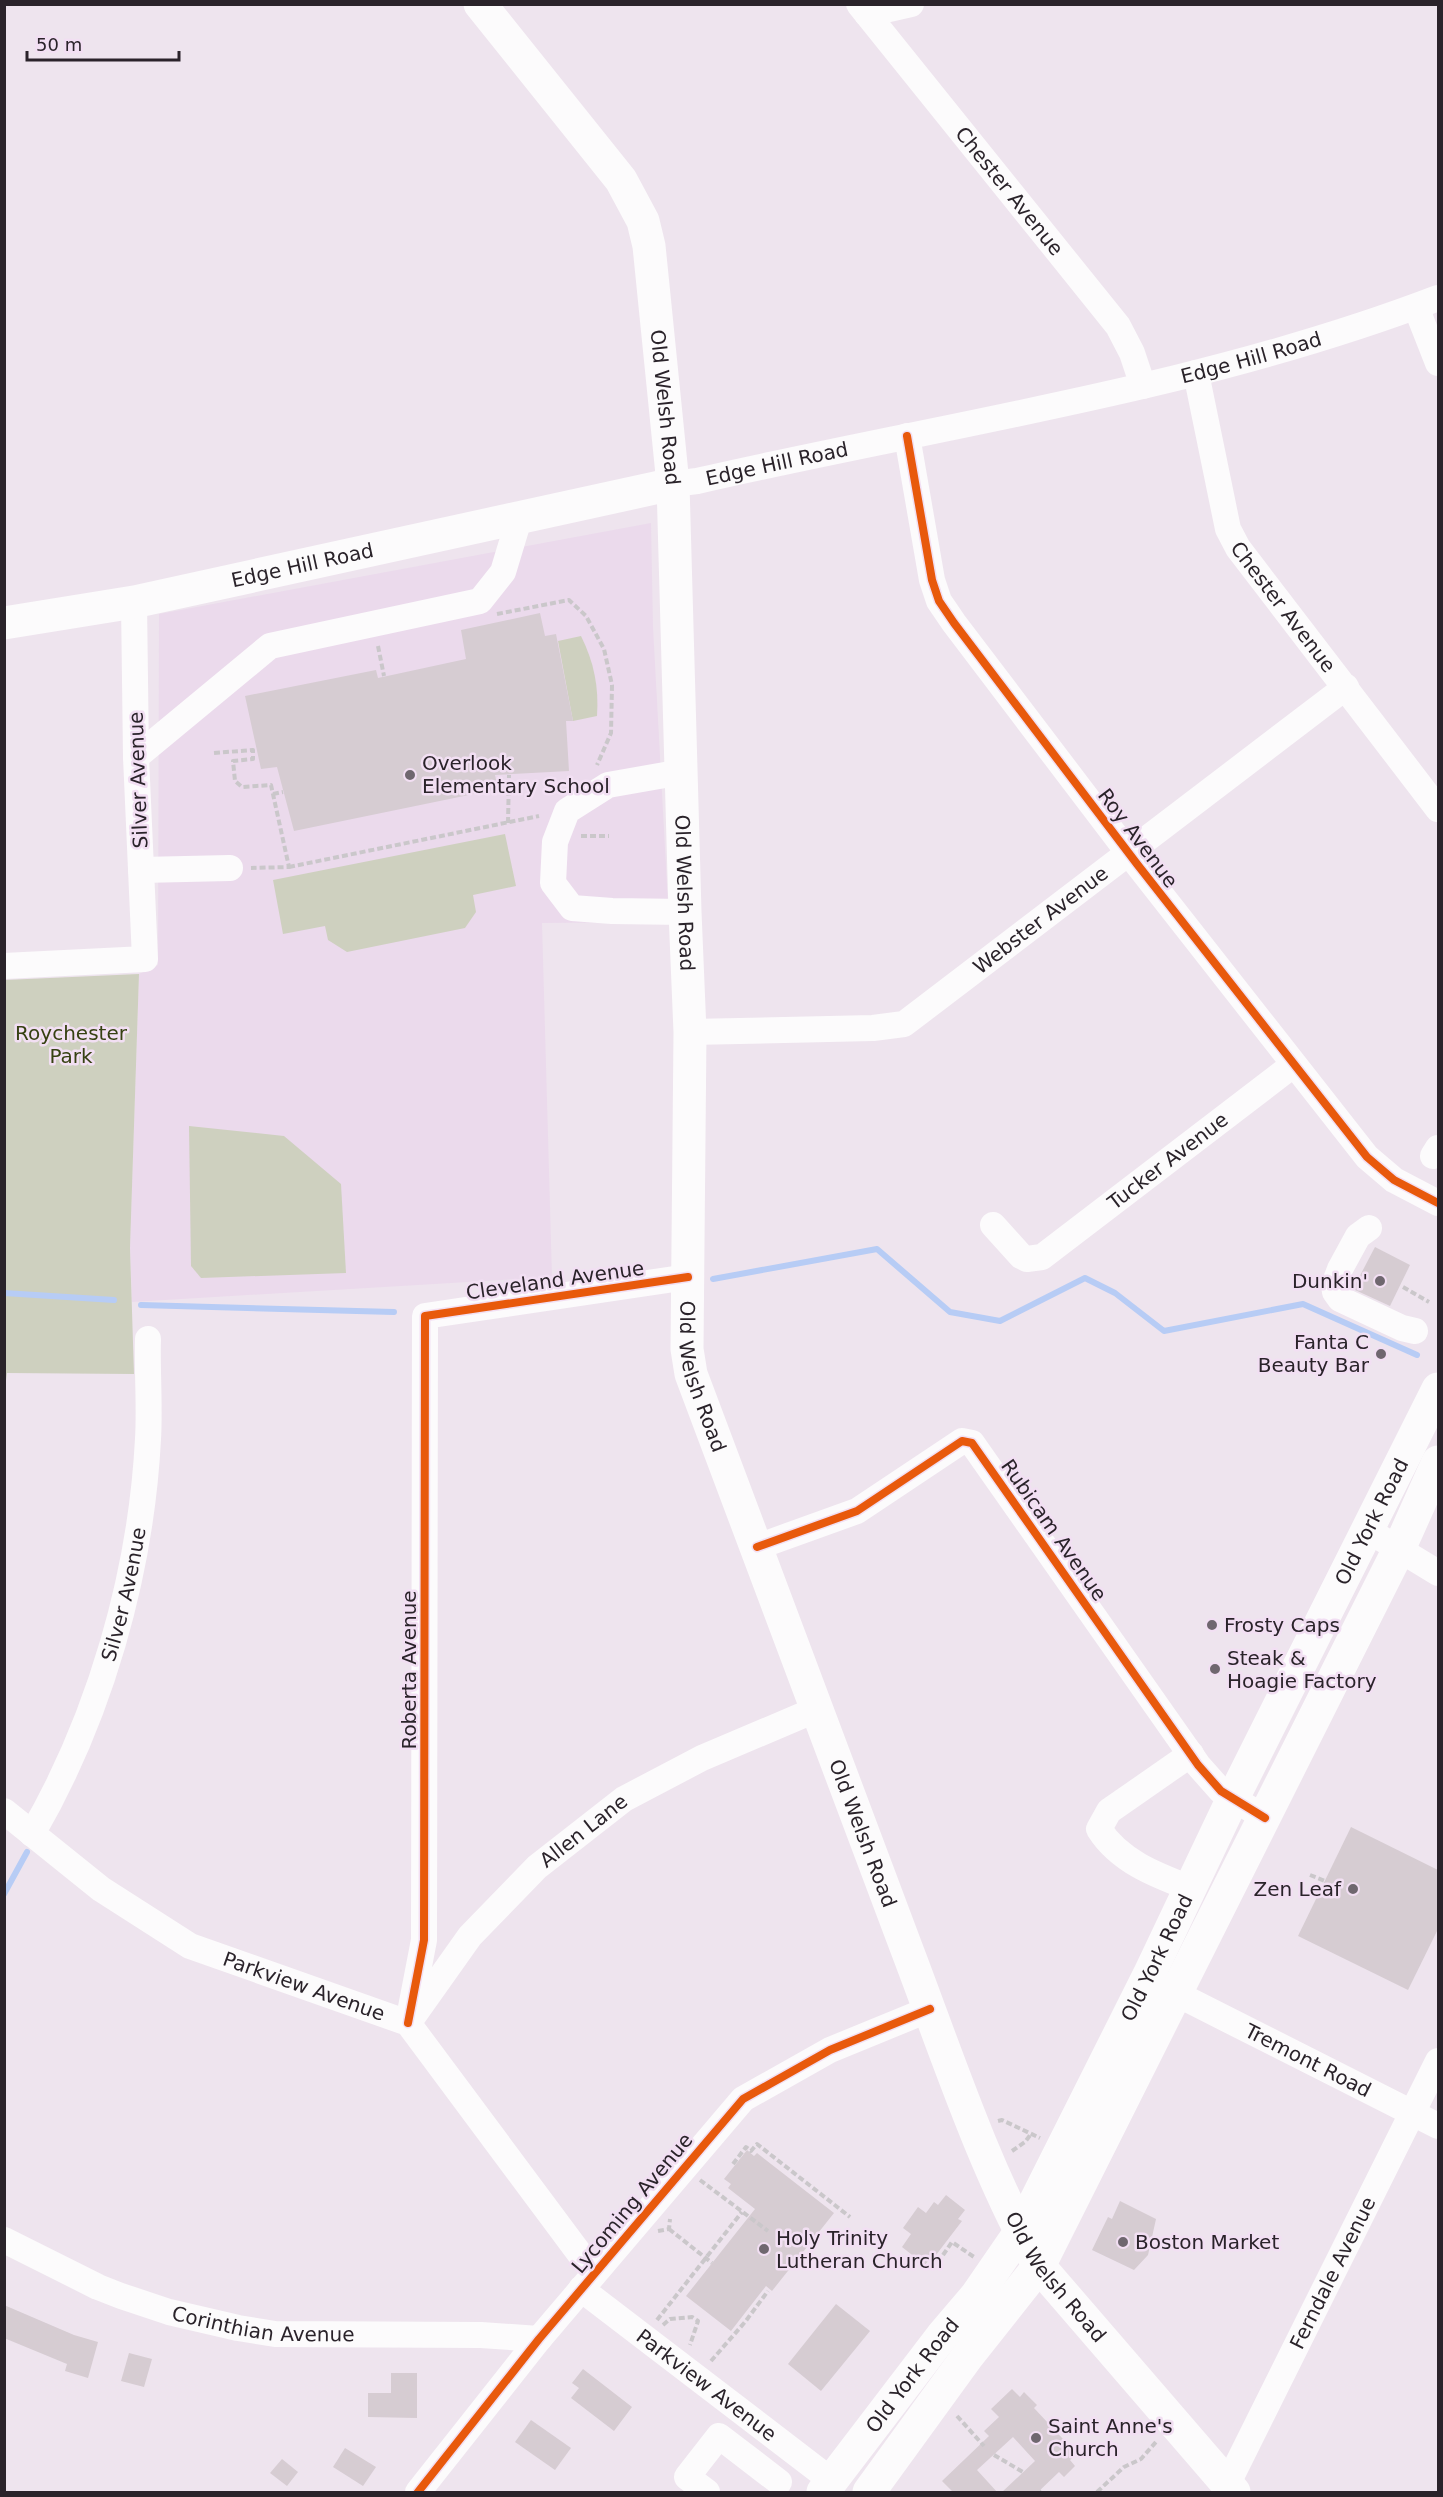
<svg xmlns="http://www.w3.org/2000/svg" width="1443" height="2497" font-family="'DejaVu Sans',sans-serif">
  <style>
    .built { fill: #ebdaec }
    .green { fill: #ced0bf }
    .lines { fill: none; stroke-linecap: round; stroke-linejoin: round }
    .stream { stroke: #b7ccf5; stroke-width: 6 }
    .building { fill: #d6ccd2 }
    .path { stroke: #cac7ca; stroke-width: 4; stroke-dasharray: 6 3; stroke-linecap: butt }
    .minor { stroke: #fcfbfc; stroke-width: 26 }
    .major { stroke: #fcfbfc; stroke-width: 33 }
    .highway { stroke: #fcfbfc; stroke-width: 33 }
    .cycleway-casing { stroke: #f2dff3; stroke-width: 11 }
    .cycleway { stroke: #e8590c; stroke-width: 8 }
    .poi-dot { fill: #6f676f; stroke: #f2dff3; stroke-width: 2 }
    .labels { text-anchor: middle; stroke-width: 5; stroke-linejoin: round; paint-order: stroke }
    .street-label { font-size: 20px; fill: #2a232a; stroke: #f2dff3 }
    .poi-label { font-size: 20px; fill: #2a232a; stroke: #f2dff3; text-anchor: start }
    .park-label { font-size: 20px; fill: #364112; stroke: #f2dff3 }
  </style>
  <rect width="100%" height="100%" fill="#eee4ee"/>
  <polygon class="built" points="651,523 653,627 669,922 542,923 552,1277 132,1302 130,1248 139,974 158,965 159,614"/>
  <g class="green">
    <path d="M581,636C594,662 599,687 597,716L573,721L558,641Z"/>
    <polygon points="505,834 516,886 473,895 476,912 465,928 347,952 328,940 325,926 283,934 273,880"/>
    <polygon points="139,974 130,1248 134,1374 7,1373 5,1388 5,980"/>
    <polygon points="189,1126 284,1136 341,1184 346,1273 201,1278 191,1266"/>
  </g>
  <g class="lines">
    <g class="stream">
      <polyline points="713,1279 877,1249 950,1312 1000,1321 1085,1278 1115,1293 1164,1331 1303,1304 1417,1355"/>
      <polyline points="4,1293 114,1300"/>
      <polyline points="141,1305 394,1312"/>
      <polyline points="4,1894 27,1852"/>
    </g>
  </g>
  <g class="building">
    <polygon points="540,613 545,636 556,634 573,721 566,721 569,771 495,775 498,789 294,831 277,767 261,769 245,696 376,670 378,678 466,659 461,630"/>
    <polygon points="1375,1247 1410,1265 1390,1306 1353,1289"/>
    <polygon points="1351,1827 1438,1870 1438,1929 1408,1990 1298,1936"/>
    <polygon points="747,2150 754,2156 757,2153 834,2213 772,2291 766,2286 731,2331 686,2296 755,2209 728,2188 731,2184 724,2179"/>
    <polygon points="946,2195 965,2210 958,2219 962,2221 936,2255 934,2253 925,2265 902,2247 911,2234 903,2228 918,2207 926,2213 934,2202 938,2205"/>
    <polygon points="1120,2201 1156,2219 1148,2255 1134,2270 1092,2250 1108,2217 1112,2219"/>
    <polygon points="836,2304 870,2331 821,2391 788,2364"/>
    <polygon points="4,2305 74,2335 98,2342 88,2378 65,2371 67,2364 4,2338"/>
    <polygon points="129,2353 152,2359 144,2387 121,2381"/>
    <polygon points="583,2369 632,2407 614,2431 571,2398 579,2388 572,2383"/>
    <polygon points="391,2373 417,2373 417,2418 368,2417 368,2393 391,2393"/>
    <polygon points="1012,2389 1020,2397 1024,2392 1037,2405 1034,2408 1077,2454 1070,2460 1075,2466 1064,2477 1059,2472 1037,2493 1001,2493 1035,2461 1013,2437 977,2470 998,2493 954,2493 942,2481 989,2436 984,2431 999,2417 991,2409"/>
    <polygon points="531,2420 571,2448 555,2470 515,2442"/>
    <polygon points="345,2448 376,2467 363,2486 333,2467"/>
    <polygon points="282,2459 298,2472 287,2486 270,2473"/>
  </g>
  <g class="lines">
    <g class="path">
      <polyline points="497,614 569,600 586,616 604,649 612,685 611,733 597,765"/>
      <polyline points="378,646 384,676"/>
      <polyline points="214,753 253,750 253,759 233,761 235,781 242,787 271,785 289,867 251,868"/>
      <polyline points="273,794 283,792"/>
      <polyline points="508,823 509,775"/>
      <polyline points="581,836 609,836"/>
      <polyline points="289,867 539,816"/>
      <polyline points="1403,1287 1429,1302"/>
      <polyline points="1310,1875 1325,1881"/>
      <polyline points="998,2121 1002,2120 1040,2138"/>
      <polyline points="1012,2151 1025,2142 1031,2134"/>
      <polyline points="733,2164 746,2147 751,2151 757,2144 850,2217"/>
      <polyline points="700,2180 768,2231"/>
      <polyline points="669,2229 712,2263"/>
      <polyline points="658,2231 669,2229 670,2219"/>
      <polyline points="943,2255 952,2242 974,2257"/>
      <polyline points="657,2320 742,2212"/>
      <polyline points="663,2325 670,2319 692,2317 698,2321 690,2345"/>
      <polyline points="711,2361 745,2322 768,2291"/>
      <polyline points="957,2416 984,2446"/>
      <polyline points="994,2455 1023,2472"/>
      <polyline points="1039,2491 1040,2492"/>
      <polyline points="1097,2492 1124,2467 1141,2459 1156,2442"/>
    </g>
    <g class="minor">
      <path id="s1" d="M859,4L1118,326L1132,353L1143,386"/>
      <polyline points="867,14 911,4"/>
      <polyline points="1416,307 1438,363"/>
      <path id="s2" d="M1196,373L1228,529L1238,548L1438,809"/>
      <polyline points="907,436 932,580 939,601 954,623 1137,864 1367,1157 1394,1180 1438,1203"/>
      <path id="s3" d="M673,484L697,481C945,424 1200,389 1438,298"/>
      <polyline points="136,757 270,646 480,601 503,572 519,519"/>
      <polyline points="682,772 608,785 567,811 555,842 553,883 572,908 612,911 685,912"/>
      <polyline points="141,870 230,868"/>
      <polyline points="4,966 145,959 136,757 134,602"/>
      <path id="s4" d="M690,1032L873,1028L904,1024L1346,687"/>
      <polyline points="1433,1156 1438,1148"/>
      <path id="s5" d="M993,1225L1021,1256L1027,1259L1042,1257L1293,1065"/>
      <polyline points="1369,1228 1358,1236 1340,1269 1334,1285 1335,1292 1340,1299 1402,1328 1415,1331"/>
      <polyline points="1369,1531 1438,1573"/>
      <polyline points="757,1547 857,1511 962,1441 972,1443 1198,1765 1221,1791 1265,1818"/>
      <path id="s6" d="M4,1811L101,1889L190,1946L408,2023L594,2273"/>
      <path id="s7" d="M32,1834C100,1717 141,1574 148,1439C150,1406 147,1372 148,1339"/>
      <path d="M1190,1888C1156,1875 1119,1861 1099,1829L1109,1811L1191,1754"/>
      <path id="s8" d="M1177,1994L1438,2126"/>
      <path id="s9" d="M414,2015L470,1936L537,1867L624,1799L702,1758L815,1710"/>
      <polyline points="408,2023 424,1940 425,1316 688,1277"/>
      <path id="s10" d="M4,2240L98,2287L121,2296L169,2312L238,2328L275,2334L481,2335L539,2339"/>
      <path id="s11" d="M581,2289L832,2481"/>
      <path id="s12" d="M1227,2485L1438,2061"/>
      <polyline points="418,2492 539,2339 743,2099 830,2050 930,2009"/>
      <polyline points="707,2492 687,2477 719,2436 779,2482"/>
    </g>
    <g class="major">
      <path id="s13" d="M480,4L621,180L643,221L649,246L673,484L685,912L690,1032L687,1349L691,1374C763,1564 833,1756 906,1947C946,2052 984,2169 1039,2266L1234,2492"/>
      <path id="s14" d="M4,623L134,602L673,484"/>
    </g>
    <g class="highway">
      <path id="s15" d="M823,2492L942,2336L976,2296L1020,2232L1149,1975L1233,1798L1438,1389"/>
      <polyline points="869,2492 967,2357 1039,2266 1399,1549 1438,1462"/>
    </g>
    <g class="cycleway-casing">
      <g id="cycleway">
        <polyline points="907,436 932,580 939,601 954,623 1137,864 1367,1157 1394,1180 1438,1203"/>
        <polyline points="757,1547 857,1511 962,1441 972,1443 1198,1765 1221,1791 1265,1818"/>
        <polyline points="408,2023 424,1940 425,1316 688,1277"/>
        <polyline points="418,2492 539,2339 743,2099 830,2050 930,2009"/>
      </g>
    </g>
    <use href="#cycleway" class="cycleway"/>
  </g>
  <g class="poi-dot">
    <circle cx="410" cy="775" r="6"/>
    <circle cx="1380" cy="1281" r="6"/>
    <circle cx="1381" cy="1354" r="6"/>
    <circle cx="1212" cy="1625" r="6"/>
    <circle cx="1215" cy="1669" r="6"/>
    <circle cx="1353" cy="1889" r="6"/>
    <circle cx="1123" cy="2242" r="6"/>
    <circle cx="764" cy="2249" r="6"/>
    <circle cx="1036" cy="2438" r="6"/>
  </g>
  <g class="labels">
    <g class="street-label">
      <text dy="7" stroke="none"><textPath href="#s1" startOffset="240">Chester Avenue</textPath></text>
      <text dy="7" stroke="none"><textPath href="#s3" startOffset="592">Edge Hill Road</textPath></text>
      <text dy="7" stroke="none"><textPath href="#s13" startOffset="460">Old Welsh Road</textPath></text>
      <text dy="7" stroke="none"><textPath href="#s3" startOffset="106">Edge Hill Road</textPath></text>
      <text dy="7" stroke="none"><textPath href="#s14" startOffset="304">Edge Hill Road</textPath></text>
      <text dy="7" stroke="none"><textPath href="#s2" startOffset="255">Chester Avenue</textPath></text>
      <text transform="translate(138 780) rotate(-92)" y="7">Silver Avenue</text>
      <text transform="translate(1138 838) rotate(53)" y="7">Roy Avenue</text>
      <text dy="7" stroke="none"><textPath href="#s13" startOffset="946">Old Welsh Road</textPath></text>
      <text dy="7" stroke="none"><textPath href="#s4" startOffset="386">Webster Avenue</textPath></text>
      <text dy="7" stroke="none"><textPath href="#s5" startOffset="222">Tucker Avenue</textPath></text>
      <text transform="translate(555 1280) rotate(-8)" y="7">Cleveland Avenue</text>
      <text dy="7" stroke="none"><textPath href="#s13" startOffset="1432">Old Welsh Road</textPath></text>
      <text dy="7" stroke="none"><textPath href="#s15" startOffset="1119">Old York Road</textPath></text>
      <text transform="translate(1054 1530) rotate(55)" y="7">Rubicam Avenue</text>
      <text dy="7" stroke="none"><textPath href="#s7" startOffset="258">Silver Avenue</textPath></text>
      <text transform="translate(409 1670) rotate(-90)" y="7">Roberta Avenue</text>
      <text dy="7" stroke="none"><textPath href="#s9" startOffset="252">Allen Lane</textPath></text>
      <text dy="7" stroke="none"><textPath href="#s13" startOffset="1918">Old Welsh Road</textPath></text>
      <text dy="7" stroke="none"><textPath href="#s15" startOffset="633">Old York Road</textPath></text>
      <text dy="7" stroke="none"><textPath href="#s6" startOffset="351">Parkview Avenue</textPath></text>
      <text dy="7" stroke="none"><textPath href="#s8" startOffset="147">Tremont Road</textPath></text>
      <text transform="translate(632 2203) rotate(-50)" y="7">Lycoming Avenue</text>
      <text dy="7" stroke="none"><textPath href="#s12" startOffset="237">Ferndale Avenue</textPath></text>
      <text dy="7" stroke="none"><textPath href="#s13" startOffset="2404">Old Welsh Road</textPath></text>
      <text dy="7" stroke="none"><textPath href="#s10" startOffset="276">Corinthian Avenue</textPath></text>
      <text dy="7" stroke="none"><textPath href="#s15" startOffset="147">Old York Road</textPath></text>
      <text dy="7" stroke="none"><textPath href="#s11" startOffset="158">Parkview Avenue</textPath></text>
    </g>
    <g class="poi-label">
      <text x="422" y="770">Overlook<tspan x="422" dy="23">Elementary School</tspan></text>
      <text x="1368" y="1288" text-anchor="end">Dunkin'</text>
      <text x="1369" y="1349" text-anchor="end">Fanta C<tspan x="1369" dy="23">Beauty Bar</tspan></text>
      <text x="1224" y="1632">Frosty Caps</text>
      <text x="1227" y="1665">Steak &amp;<tspan x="1227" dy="23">Hoagie Factory</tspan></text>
      <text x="1341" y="1896" text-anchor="end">Zen Leaf</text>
      <text x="776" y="2245">Holy Trinity<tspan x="776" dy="23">Lutheran Church</tspan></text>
      <text x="1135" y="2249">Boston Market</text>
      <text x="1048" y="2433">Saint Anne's<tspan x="1048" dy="23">Church</tspan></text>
    </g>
    <g class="park-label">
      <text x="71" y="1040">Roychester<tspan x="71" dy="23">Park</tspan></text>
    </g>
  </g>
  <rect width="1443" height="2497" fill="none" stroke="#2a232a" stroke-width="12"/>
  <path d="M27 51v9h152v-9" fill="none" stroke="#2a232a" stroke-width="3"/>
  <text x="36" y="51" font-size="18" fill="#2a232a" stroke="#f2dff3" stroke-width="4.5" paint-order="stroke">50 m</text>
</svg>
